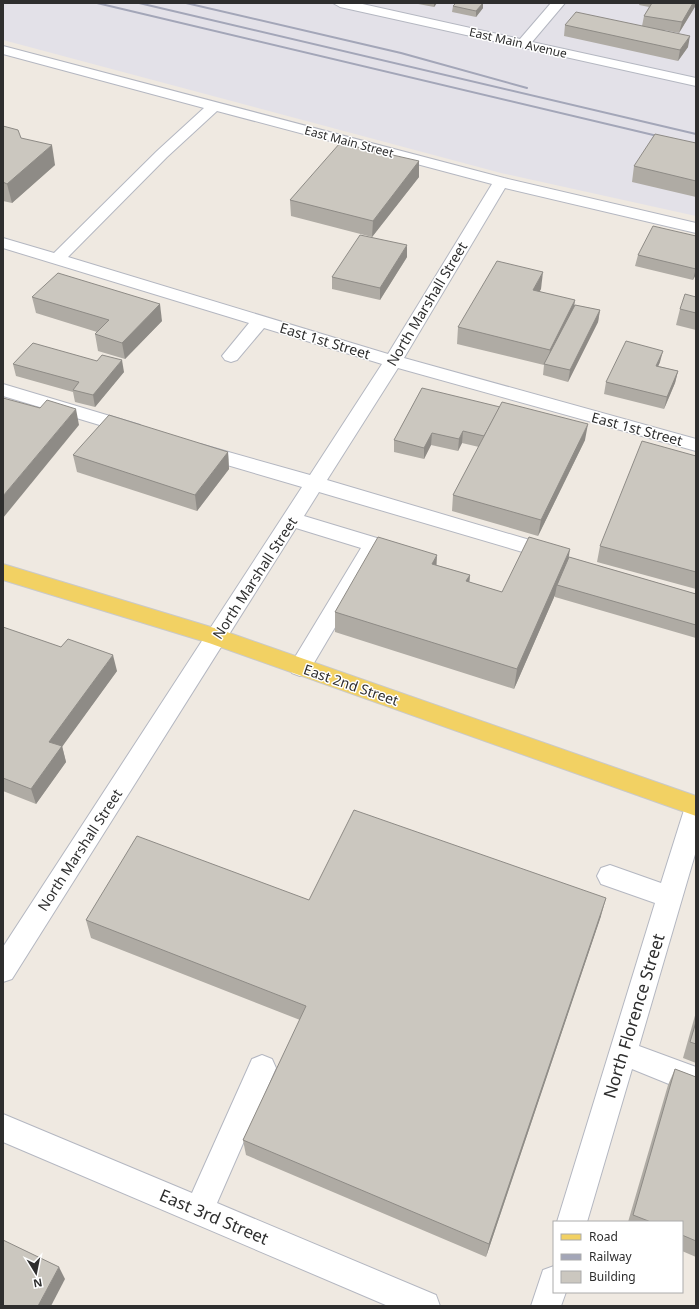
<svg xmlns="http://www.w3.org/2000/svg" width="699" height="1309" font-family="'Noto Sans',sans-serif">
  <style>
    .industrial { fill: #e3e1e8 }
    .lines { fill: none; stroke-linecap: round; stroke-linejoin: round }
    .minor-casing { stroke: #b4b7c1; stroke-width: 2 }
    .major-casing { stroke: #c9c9c9; stroke-width: 2 }
    .minor { fill: #fff; fill-rule: evenodd }
    .major { fill: #f2d163; fill-rule: evenodd }
    .rail { stroke: #a3a6b8; stroke-width: 2 }
    .wall { fill: #afaba4 }
    .shaded-wall { fill: #8e8b86 }
    .building { fill: #cbc7bf; stroke: #8e8b86 }
    .labels { text-anchor: middle; stroke-width: 3; stroke-linejoin: round; paint-order: stroke }
    .far-street-label { font-size: 12px; fill: #2e2e2e; stroke: #fff }
    .street-label { font-size: 14px; fill: #2e2e2e; stroke: #fff }
    .near-street-label { font-size: 17px; fill: #2e2e2e; stroke: #fff }
  </style>
  <rect width="100%" height="100%" fill="#efe9e1"/>
  <polygon class="industrial" points="3,3 696,3 696,216 501,173 3,40"/>
  <g class="lines">
    <g class="minor-casing">
      <g id="minor">
        <polygon points="333,3 358,3 520,39 551,3 565,3 532,42 696,78 696,86 340,7"/>
        <path d="M3,46L504,178L696,223V233L505,188L404,358L696,439V451L398,368L327,480L560,549L563,554L560,559L553,561L319,492L304,516L410,548L413,553L410,558L403,560L379,553L308,673L300,676L292,673L289,667L361,548L296,528L12,979L3,982V947L302,487L193,455L190,450L193,445L200,444L310,475L382,364L264,328L237,360L231,362L225,360L222,356L249,323L3,248V238L54,253L157,151L204,108L3,54ZM217,111L492,184L388,354L68,257L167,157Z"/>
        <polygon points="3,384 140,425 142,429 140,433 133,435 3,396"/>
        <polygon points="696,800 696,851 639,1046 696,1067 696,1095 632,1069 587,1222 557,1222 655,903 601,884 597,876 601,868 610,865 661,883 684,810 687,803"/>
        <polygon points="262,1055 272,1059 276,1068 217,1203 436,1295 440,1306 388,1306 3,1142 3,1114 192,1193 252,1059"/>
        <polygon points="554,1266 554,1292 566,1292 561,1306 531,1306 543,1270"/>
      </g>
    </g>
    <g class="major-casing">
      <polygon id="major" points="3,564 224,631 696,796 696,816 209,643 3,580"/>
    </g>
    <use href="#minor" class="minor"/>
    <use href="#major" class="major"/>
    <g class="rail">
      <polyline points="97,3 666,138"/>
      <polyline points="139,3 696,134"/>
      <polyline points="186,3 401,53 527,88"/>
    </g>
  </g>
  <g class="wall">
    <polygon points="413,3 437,3 434,7"/>
    <polygon points="483,3 483,8 476,17 452,12 453,6"/>
    <polygon points="640,3 696,3 696,5 679,33 664,30 688,47 678,61 564,36 565,25 642,26 644,16 649,7 639,5"/>
    <polygon points="3,126 21,138 55,165 12,203 3,201"/>
    <polygon points="696,143 696,197 632,182 634,166"/>
    <polygon points="419,161 419,177 372,237 291,216 290,200"/>
    <polygon points="696,236 696,274 693,280 635,266 638,255"/>
    <polygon points="407,257 380,300 332,289 332,277"/>
    <polygon points="541,289 539,291 575,305 600,310 598,322 568,382 543,375 544,365 457,344 458,327"/>
    <polygon points="32,297 162,321 125,359 98,351 95,334 97,332 36,313"/>
    <polygon points="696,297 696,330 676,325 680,309"/>
    <polygon points="97,361 124,372 95,407 75,402 73,392 16,376 13,364"/>
    <polygon points="660,362 658,366 678,371 675,383 664,409 604,394 606,382"/>
    <polygon points="422,388 585,440 538,536 452,511 453,495 479,447 462,443 458,451 431,445 424,459 394,452 394,440"/>
    <polygon points="228,452 229,469 197,511 77,472 73,455"/>
    <polygon points="696,456 696,589 597,562 600,546"/>
    <polygon points="569,557 696,594 696,638 555,597 555,595 514,689 335,632 335,612 436,565 470,575 469,582 502,592"/>
    <polygon points="3,627 117,671 62,746 66,762 36,804 3,791"/>
    <polygon points="309,900 601,916 486,1257 246,1155 243,1140 300,1020 91,938 86,920"/>
    <polygon points="696,1012 696,1063 683,1058"/>
    <polygon points="675,1069 696,1077 696,1257 682,1251 682,1222 628,1222 668,1085"/>
  </g>
  <g class="shaded-wall">
    <polygon points="434,3 437,3 434,7"/>
    <polygon points="483,3 483,8 476,17 476,11"/>
    <polygon points="693,3 696,3 696,5 679,33 682,22"/>
    <polygon points="690,36 688,47 678,61 680,50"/>
    <polygon points="52,145 55,165 12,203 7,184"/>
    <polygon points="419,161 419,177 372,237 373,221"/>
    <polygon points="407,245 407,257 380,300 380,288"/>
    <polygon points="696,268 696,274 693,280"/>
    <polygon points="543,272 541,289 531,306 533,290"/>
    <polygon points="575,300 573,316 548,364 550,350"/>
    <polygon points="160,304 162,321 125,359 122,343"/>
    <polygon points="600,310 598,322 568,382 570,370"/>
    <polygon points="663,351 660,362 653,378 656,366"/>
    <polygon points="122,360 124,372 95,407 93,395"/>
    <polygon points="678,371 675,383 664,409 667,397"/>
    <polygon points="76,409 79,425 3,518 3,496"/>
    <polygon points="588,424 585,440 538,536 541,520"/>
    <polygon points="463,431 462,443 458,451 459,439"/>
    <polygon points="432,433 431,445 424,459 424,448"/>
    <polygon points="228,452 229,469 197,511 195,495"/>
    <polygon points="570,549 567,569 557,585 555,595 514,689 517,669"/>
    <polygon points="437,555 436,575 432,564"/>
    <polygon points="470,575 468,595 466,581"/>
    <polygon points="113,655 117,671 54,758 49,742"/>
    <polygon points="62,746 66,762 36,804 31,789"/>
    <polygon points="606,898 601,916 486,1257 489,1244"/>
    <polygon points="59,1267 65,1279 51,1306 38,1306"/>
  </g>
  <g class="building">
    <polygon points="456,3 483,3 476,11 453,6"/>
    <polygon points="652,3 693,3 682,22 644,16"/>
    <polygon points="576,12 690,36 680,50 565,25"/>
    <polygon points="3,126 18,130 21,138 52,145 7,184 3,182"/>
    <polygon points="655,134 696,143 696,181 634,166"/>
    <polygon points="340,143 419,161 373,221 290,200"/>
    <polygon points="653,226 696,236 696,269 638,255"/>
    <polygon points="360,235 407,245 380,288 332,277"/>
    <polygon points="497,261 543,272 533,290 575,300 550,350 458,327"/>
    <polygon points="58,273 160,304 122,343 95,334 109,320 32,297"/>
    <polygon points="685,294 696,297 696,313 680,309"/>
    <polygon points="575,305 600,310 570,370 544,364"/>
    <polygon points="626,341 663,351 656,366 678,371 667,397 606,382"/>
    <polygon points="33,343 97,361 102,355 122,360 93,395 73,390 79,382 13,364"/>
    <polygon points="422,388 500,407 484,436 463,431 459,439 432,433 424,448 394,440"/>
    <polygon points="3,398 40,408 47,400 76,409 3,496"/>
    <polygon points="502,402 588,424 541,520 453,495"/>
    <polygon points="109,415 228,452 195,495 73,455"/>
    <polygon points="642,441 696,456 696,572 600,546"/>
    <polygon points="378,537 437,555 432,564 470,575 466,581 502,592 529,537 570,549 517,669 335,612"/>
    <polygon points="569,557 696,594 696,625 557,585"/>
    <polygon points="3,627 61,647 68,639 113,655 49,742 62,746 31,789 3,778"/>
    <polygon points="354,810 606,898 489,1244 243,1140 306,1006 86,920 137,836 309,900"/>
    <polygon points="696,1022 696,1044 690,1042"/>
    <polygon points="675,1069 696,1077 696,1241 682,1235 682,1222 651,1222 633,1215"/>
    <polygon points="3,1240 59,1267 38,1306 3,1306"/>
  </g>
  <g class="labels">
    <g class="far-street-label">
      <text transform="translate(518 43) rotate(13)" y="4">East Main Avenue</text>
      <text transform="translate(349 142) rotate(15)" y="4">East Main Street</text>
    </g>
    <g class="street-label">
      <text transform="translate(427 304) rotate(-59)" y="5">North Marshall Street</text>
      <text transform="translate(325 341) rotate(17)" y="5">East 1st Street</text>
      <text transform="translate(637 429) rotate(15)" y="5">East 1st Street</text>
      <text transform="translate(255 578) rotate(-57)" y="5">North Marshall Street</text>
      <text transform="translate(351 685) rotate(19)" y="5">East 2nd Street</text>
      <text transform="translate(80 850) rotate(-57)" y="5">North Marshall Street</text>
    </g>
    <g class="near-street-label">
      <text transform="translate(634 1016) rotate(-73)" y="6">North Florence Street</text>
      <text transform="translate(214 1217) rotate(23)" y="6">East 3rd Street</text>
    </g>
  </g>
  <rect width="699" height="1309" fill="none" stroke="#2e2e2e" stroke-width="8"/>
  <rect x="553" y="1221" width="130" height="72" fill="#ffffff" stroke="#ababab"/>
  <rect x="561" y="1234" width="20" height="6" fill="#f2d163" stroke="#ababab"/>
  <text x="589" y="1241" font-size="12" fill="#2e2e2e">Road</text>
  <rect x="561" y="1254" width="20" height="6" fill="#a3a6b8" stroke="#ababab"/>
  <text x="589" y="1261" font-size="12" fill="#2e2e2e">Railway</text>
  <rect x="561" y="1271" width="20" height="12" fill="#cbc7bf" stroke="#ababab"/>
  <text x="589" y="1281" font-size="12" fill="#2e2e2e">Building</text>
  <g transform="translate(36 1273) rotate(170)" stroke="#ffffff" stroke-width="3" paint-order="stroke">
  <path d="M0-3L7 15L0 10L-7 15Z" fill="#2e2e2e"/>
  <text y="-6" font-size="11" font-weight="bold" text-anchor="middle" fill="#2e2e2e">N</text>
  </g>
</svg>
